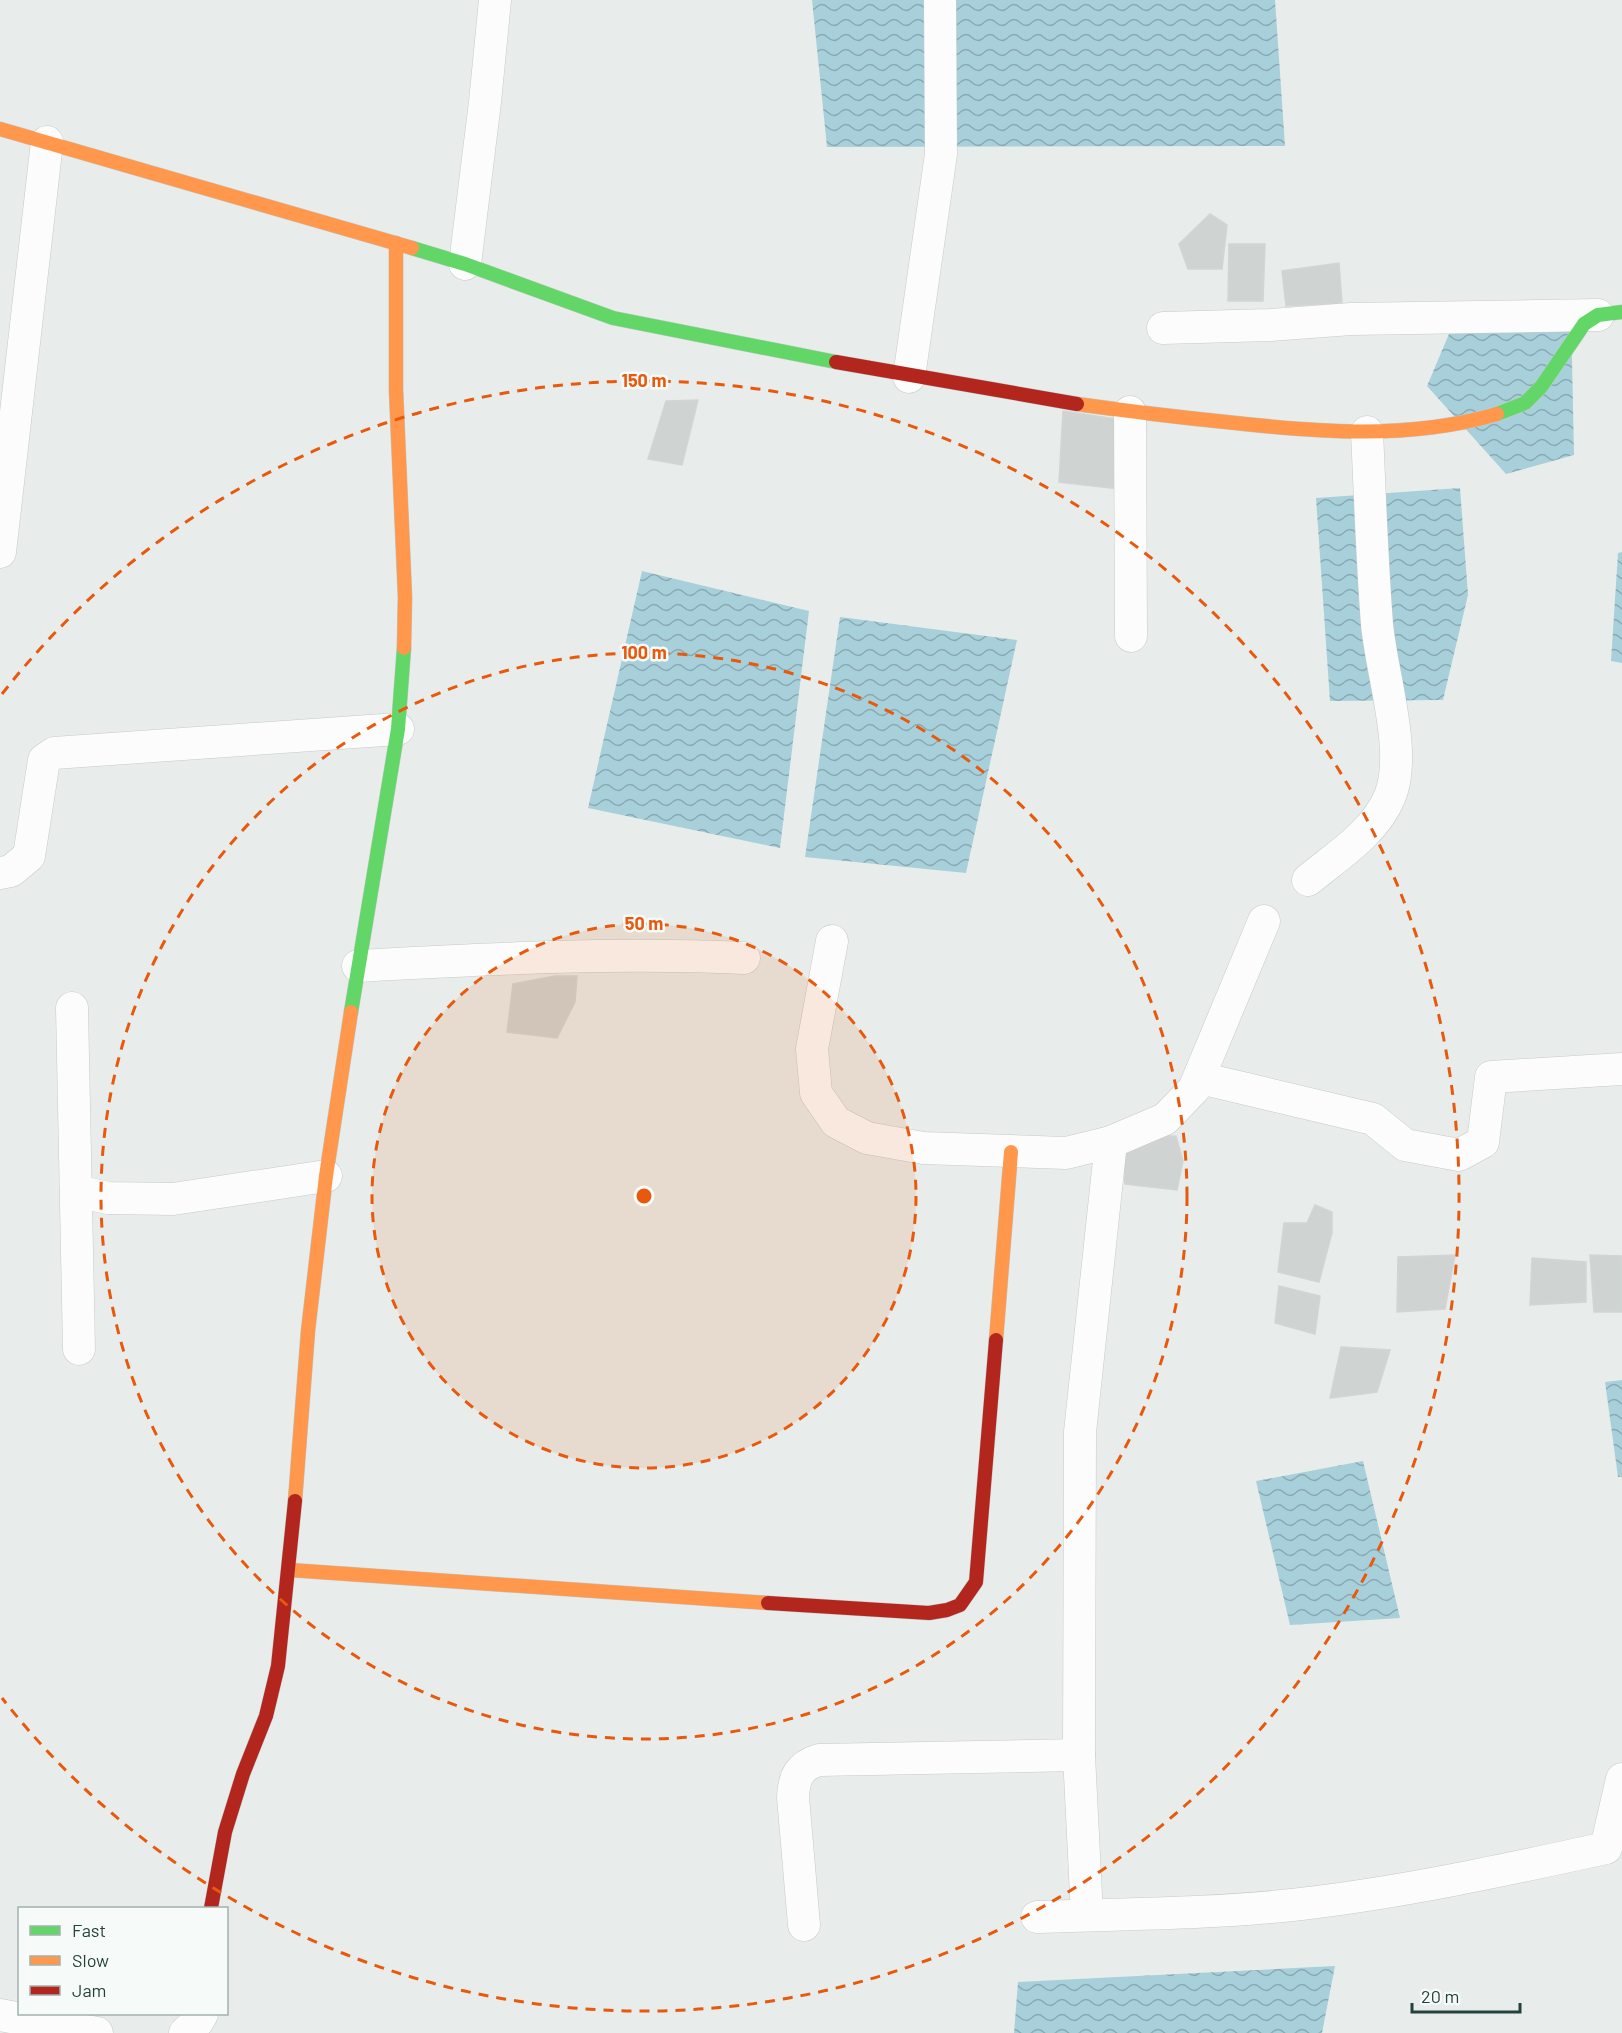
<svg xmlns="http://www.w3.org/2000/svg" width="1622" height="2033" font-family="Barlow,sans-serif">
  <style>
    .water { fill: url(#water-waves) }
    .building { fill: #cfd4d2; stroke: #d1d6d4; stroke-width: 1.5 }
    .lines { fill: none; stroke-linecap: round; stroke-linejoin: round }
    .street-casing { stroke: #c5cac8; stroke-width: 33 }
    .fast-casing { stroke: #c3cbc8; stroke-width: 15 }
    .slow-casing { stroke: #c3cbc8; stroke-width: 15 }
    .jam-casing { stroke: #c3cbc8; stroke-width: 15 }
    .street { stroke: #fcfcfc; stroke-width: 32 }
    .fast { stroke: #63d668; stroke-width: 14 }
    .slow { stroke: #ff974d; stroke-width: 14 }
    .jam { stroke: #b3261e; stroke-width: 14 }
    .ring { fill: none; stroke: #e8590c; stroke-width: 3; stroke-dasharray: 10 8 }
    .centre { fill: #e8590c; stroke: #f6fbf9; stroke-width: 3 }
    .ring-label { font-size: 18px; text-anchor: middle; font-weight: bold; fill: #e8590c; stroke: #f6fbf9; stroke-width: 5; stroke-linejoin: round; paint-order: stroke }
  </style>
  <defs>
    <pattern id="water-waves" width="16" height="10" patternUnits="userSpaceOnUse" patternTransform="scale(1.5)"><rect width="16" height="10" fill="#a8d0db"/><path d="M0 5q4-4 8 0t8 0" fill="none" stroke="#89aab3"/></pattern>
  </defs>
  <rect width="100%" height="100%" fill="#e8edeb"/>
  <g class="water">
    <polygon points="812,0 1275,0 1285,146 827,147"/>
    <polygon points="1571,312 1574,455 1506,474 1427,386 1457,315"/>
    <polygon points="1460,488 1468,595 1443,700 1330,701 1316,498"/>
    <polygon points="1622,552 1622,663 1611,661 1618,553"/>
    <polygon points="642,571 809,611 780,848 588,808"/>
    <polygon points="840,617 1017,640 966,873 805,857"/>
    <polygon points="1622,1380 1622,1477 1618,1477 1605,1382"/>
    <polygon points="1363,1461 1400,1618 1290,1625 1256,1481"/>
    <polygon points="1335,1966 1322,2033 1014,2033 1018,1982"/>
  </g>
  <g class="building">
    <polygon points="1210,214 1227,225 1222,269 1188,269 1179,244"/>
    <polygon points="1229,244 1265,244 1263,301 1228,301"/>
    <polygon points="1339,263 1342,303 1286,306 1282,271"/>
    <polygon points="698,400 682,465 648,459 666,401"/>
    <polygon points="1063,411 1122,420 1119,489 1059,482"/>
    <polygon points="555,976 577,976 575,1002 557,1038 507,1032 513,984"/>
    <polygon points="1142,1136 1176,1136 1183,1161 1177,1190 1125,1184 1122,1148"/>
    <polygon points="1315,1205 1332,1212 1332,1233 1319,1282 1278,1272 1284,1223 1307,1223"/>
    <polygon points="1455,1255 1445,1309 1397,1312 1398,1257"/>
    <polygon points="1590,1255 1622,1256 1622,1312 1594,1312"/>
    <polygon points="1532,1258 1586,1262 1586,1302 1530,1305"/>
    <polygon points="1279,1286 1320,1296 1315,1334 1275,1323"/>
    <polygon points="1341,1347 1390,1350 1377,1392 1330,1398"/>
  </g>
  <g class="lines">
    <g class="street-casing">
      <g id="street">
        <polyline points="465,264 485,102 495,0"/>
        <polyline points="1163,328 1270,325 1351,319 1598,315"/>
        <polyline points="909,377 941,154 940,0"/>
        <polyline points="1130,412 1131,636"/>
        <polyline points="0,552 47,142"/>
        <polyline points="0,873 11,871 29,856 44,760 54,753 398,729"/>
        <path d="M1308,880C1337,856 1375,833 1390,796C1408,752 1381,672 1377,624C1372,561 1370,496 1367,432"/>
        <polyline points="832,941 812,1049 816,1093 836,1122 867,1138 923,1148 1066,1153 1111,1142 1165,1119 1194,1089 1264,921"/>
        <path d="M358,966C487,959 615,952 744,958"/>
        <polyline points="72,1008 79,1349"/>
        <polyline points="1200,1078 1373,1119 1405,1145 1459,1155 1483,1142 1491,1077 1622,1069"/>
        <polyline points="76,1191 108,1198 173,1199 326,1176"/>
        <polyline points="1087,1915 1079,1755 1080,1432 1111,1142"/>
        <path d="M1037,1917C1125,1914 1213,1914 1301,1904C1404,1892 1505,1870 1606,1848L1622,1779"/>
        <path d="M804,1925L793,1797C794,1777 799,1766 819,1760L1079,1755"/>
        <polyline points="0,2015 97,2033"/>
        <polyline points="185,2033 198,2021 202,2014"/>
      </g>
    </g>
    <g class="fast-casing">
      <g id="fast">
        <polyline points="412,248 465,264 613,318 836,362"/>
        <polyline points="1497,414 1525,403 1541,387 1584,324 1598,315 1622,312"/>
        <polyline points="351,1012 398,729 404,648"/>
      </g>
    </g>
    <g class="slow-casing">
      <g id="slow">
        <polyline points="0,129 412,248"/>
        <polyline points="396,243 396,390 405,597 404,648"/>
        <path d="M1077,404C1127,411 1176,417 1226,422C1316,432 1409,440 1497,414"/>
        <polyline points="996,1340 1011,1152"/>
        <polyline points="295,1501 308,1331 326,1176 351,1012"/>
        <polyline points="290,1570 768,1603"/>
      </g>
    </g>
    <g class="jam-casing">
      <g id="jam">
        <polyline points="836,362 1077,404"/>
        <polyline points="768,1603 929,1613 947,1610 960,1605 976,1582 996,1340"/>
        <polyline points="211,1908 225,1832 243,1774 266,1716 278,1666 295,1501"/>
      </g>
    </g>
    <use href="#street" class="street"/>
    <use href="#fast" class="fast"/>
    <use href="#slow" class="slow"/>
    <use href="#jam" class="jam"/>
  </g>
  <circle cx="644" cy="1196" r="272" fill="#e8590c" fill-opacity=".12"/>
  <g class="ring">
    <circle cx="644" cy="1196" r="272"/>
    <circle cx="644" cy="1196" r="543"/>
    <path d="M2 694A815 815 0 1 1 2 1698"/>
  </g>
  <circle cx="644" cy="1196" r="9" class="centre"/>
  <g class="ring-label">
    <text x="644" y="387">150 m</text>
    <text x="644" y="659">100 m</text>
    <text x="644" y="930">50 m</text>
  </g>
  <rect x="18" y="1907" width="210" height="108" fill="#f6fbf9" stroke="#a2b1ad" stroke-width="1.5"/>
  <rect x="30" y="1926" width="30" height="9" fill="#63d668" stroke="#a2b1ad" stroke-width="1.5"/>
  <text x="72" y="1937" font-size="18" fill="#24423c">Fast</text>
  <rect x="30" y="1956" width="30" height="9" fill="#ff974d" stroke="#a2b1ad" stroke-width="1.5"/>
  <text x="72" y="1967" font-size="18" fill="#24423c">Slow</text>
  <rect x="30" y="1986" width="30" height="9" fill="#b3261e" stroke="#a2b1ad" stroke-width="1.5"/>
  <text x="72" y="1997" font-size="18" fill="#24423c">Jam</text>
  <path d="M1412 2003v9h108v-9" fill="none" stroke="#24423c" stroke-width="3"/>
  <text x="1421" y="2003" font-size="18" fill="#24423c" stroke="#f6fbf9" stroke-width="4.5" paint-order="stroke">20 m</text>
</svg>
